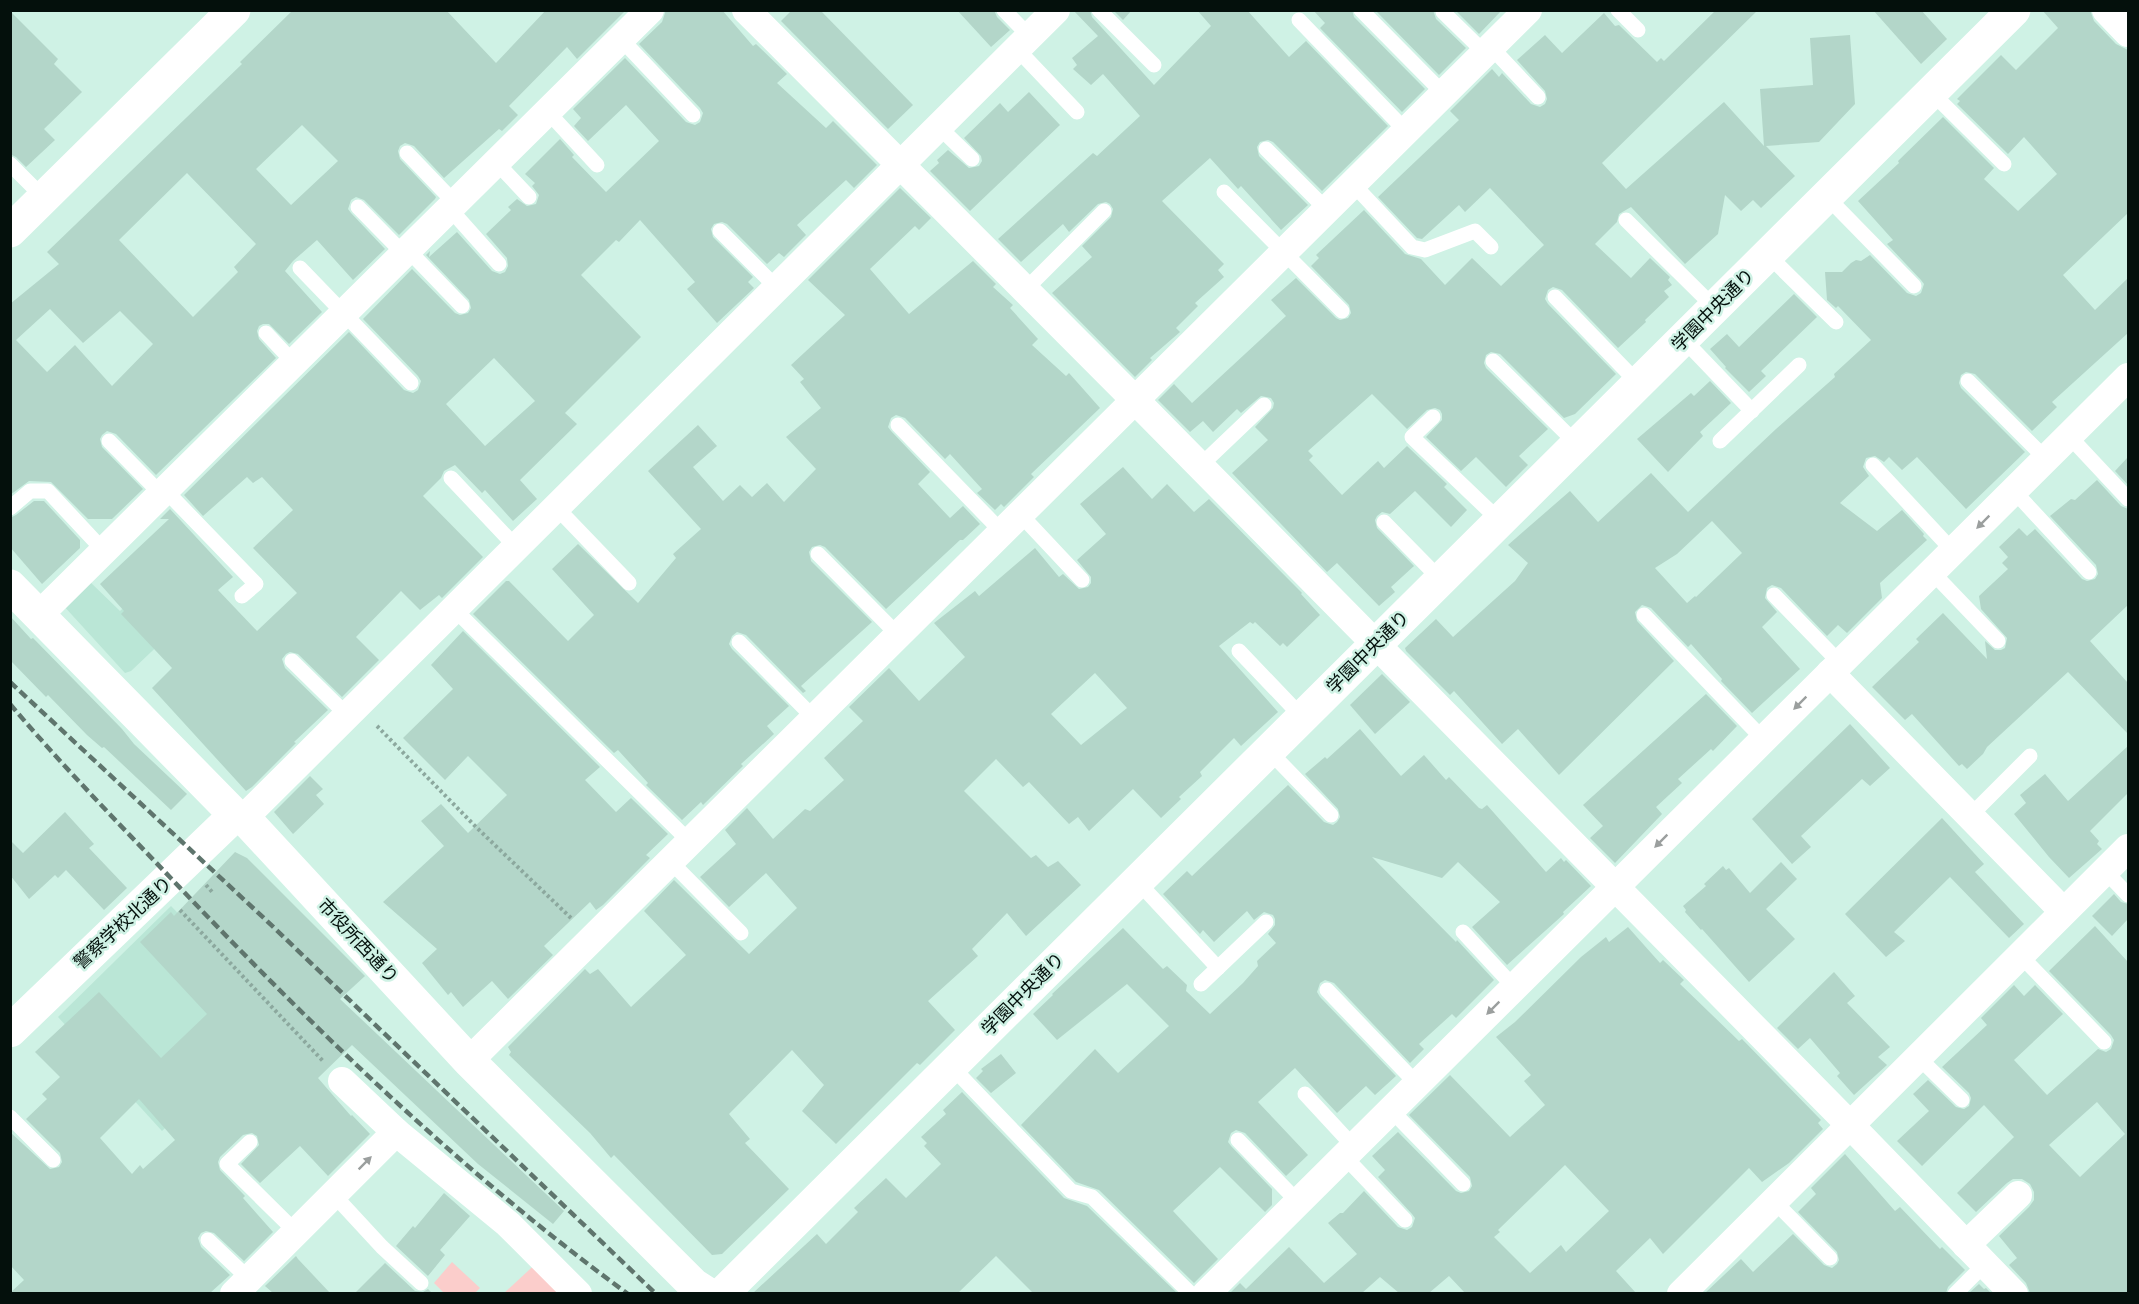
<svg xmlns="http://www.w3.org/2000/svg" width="2139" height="1304" font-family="'Sofia Sans Condensed','Noto Sans JP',sans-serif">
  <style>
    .built { fill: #bae6d6 }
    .green { fill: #fbcdcb }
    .building { fill: #b3d6c9; fill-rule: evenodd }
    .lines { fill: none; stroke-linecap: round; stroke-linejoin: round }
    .path { stroke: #8ca89e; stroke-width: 4; stroke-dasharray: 3 3; stroke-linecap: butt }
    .service { stroke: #fff; stroke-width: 15 }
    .minor { stroke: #fff; stroke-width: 28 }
    .tertiary { stroke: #fff; stroke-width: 33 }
    .rail { stroke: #5f756d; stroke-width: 4.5; stroke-dasharray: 9 4.5; stroke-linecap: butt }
    .oneway { fill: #9b9f9e }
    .labels { text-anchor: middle; stroke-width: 5; stroke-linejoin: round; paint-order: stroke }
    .street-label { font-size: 18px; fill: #04100c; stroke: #cff2e5 }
  </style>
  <rect width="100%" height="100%" fill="#cff2e5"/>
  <g class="built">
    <polygon points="172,561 208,598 131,671 125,673 62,604 88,580 120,611"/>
    <polygon points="171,906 279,1018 162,1131 58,1017"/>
  </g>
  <g class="green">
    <polygon points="542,1258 578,1294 503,1294"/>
    <polygon points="452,1262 480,1288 475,1293 444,1293 434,1283"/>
  </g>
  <g class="building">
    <path d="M293,10H446L496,63L546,10H626L577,59L567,47L509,106L518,115L502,131L499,129L444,178L414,146L405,143L400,146L398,151L400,159L436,197L435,199L399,235L364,200L356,197L351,200L348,209L351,213L385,249L353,280L317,240L293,261L285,271L322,312L289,344L269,324H263L259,326L257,331L259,339L276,358L156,475L116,434L107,431L102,435L100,439L102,447L143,489L112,519H88L51,482L29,481L10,495V304L59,264L47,252L242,64L240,62ZM302,125L338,161L291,205L256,169ZM187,173L256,244L234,267L238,272L193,317L119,240ZM50,309L83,343L120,311L153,344L112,386L75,345L47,372L16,340Z"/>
    <path d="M666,10H722L753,46L756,44L787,74L777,83L826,128L833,121L877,165L854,188L846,180L797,225L806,235L784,257L779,253L767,264L727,224L722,222L714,224L711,229L713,237L753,277L748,282L754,288L717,323L687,289L695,282L640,220L619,242L616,240L581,275L641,337L565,413L577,424L520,480L537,499L513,521L485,490L482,493L455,465L444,471L441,478L423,496L483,557L442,598L439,595L420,610L401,591L356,637L379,660L342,697L298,654L290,652L286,654L282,659L285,668L328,710L294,742L296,743L252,787L246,791L152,688L172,668L121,614L124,611L100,584L169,519H160L170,509L233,577L218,590L257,631L297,593L253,548L293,510L262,477L253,483L247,477L203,516L184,495L349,332L404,390L413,393L418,390L421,381L418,376L363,319L412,269L455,313L460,315L468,313L471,308L469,300L426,255L430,251L429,257L457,232L492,271L500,274L505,272L508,266L507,258L486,234L511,210L508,207L517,199L527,206L536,204L539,195L532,186L535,183L525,174L560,139L574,155L572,157L606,192L659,141L626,105L588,141L574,126L581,118L573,109L625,58L686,122L695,125L700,122L703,113L700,108L639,44L662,22ZM494,358L535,401L485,446L446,404Z"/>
    <polygon points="792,10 820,10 913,105 888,129 781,21"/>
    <polygon points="957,10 994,10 997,17 1010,30 991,47"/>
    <polygon points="1073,10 1090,10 1092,17 1154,85 1211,26 1197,10 1247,10 1289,57 1306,41 1388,126 1322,191 1273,142 1268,140 1260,142 1257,147 1259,156 1308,205 1281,230 1241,186 1238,189 1210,158 1162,201 1224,264 1218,270 1224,277 1195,303 1198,306 1176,328 1180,332 1150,358 1152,360 1135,377 1052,293 1092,257 1082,246 1111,217 1113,209 1110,204 1106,202 1098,204 1069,232 1063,224 1021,262 998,239 1093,153 1097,156 1140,116 1103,74 1091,85 1073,69 1077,65 1072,58 1098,36"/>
    <polygon points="1113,10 1132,10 1123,20"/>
    <polygon points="1313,10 1352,10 1354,17 1425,89 1402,112 1320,28 1325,23"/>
    <polygon points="1375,10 1433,10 1436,19 1466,48 1439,75"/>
    <polygon points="1455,10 1502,10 1479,34"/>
    <polygon points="1716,10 1758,10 1602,163 1626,189 1724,102 1764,146 1760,89 1813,85 1810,38 1850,35 1855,104 1819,142 1766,146 1795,176 1761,208 1753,200 1741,211 1725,195 1718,234 1685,264 1631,207 1619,214 1617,222 1595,244 1631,278 1650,258 1670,277 1668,280 1672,285 1664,291 1669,297 1645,320 1646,322 1618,348 1562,290 1553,287 1548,290 1545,299 1548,304 1616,374 1575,414 1564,418 1500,354 1491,352 1486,355 1484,363 1486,368 1548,429 1519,456 1528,465 1506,487 1476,457 1461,471 1426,437 1442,420 1442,414 1440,410 1435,408 1427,410 1407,429 1372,394 1308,451 1313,456 1309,460 1342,495 1378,461 1384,468 1407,446 1447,484 1444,487 1467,510 1451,527 1415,491 1390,514 1382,512 1377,516 1375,520 1377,528 1414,566 1391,587 1395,592 1379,606 1337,563 1327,572 1232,473 1268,440 1255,427 1273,408 1274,403 1271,398 1261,396 1241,413 1237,409 1213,432 1203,421 1190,432 1158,400 1174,384 1192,403 1286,316 1271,300 1296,278 1336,318 1340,320 1348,318 1351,313 1349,305 1311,266 1319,258 1316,255 1364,210 1405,254 1421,259 1445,285 1472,258 1501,286 1544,245 1490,188 1465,212 1459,205 1422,239 1417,238 1378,197 1459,120 1450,111 1492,69 1499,77 1502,73 1531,104 1540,107 1545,104 1547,99 1545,91 1517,60 1545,35 1562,53 1604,13 1615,26 1619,25 1657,62 1661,58 1664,61"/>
    <polygon points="1873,10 1921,10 1947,39 1921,64"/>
    <path d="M2042,10H2090L2094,21L2116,44L2128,50V213L2063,275L2095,310L2128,278V333L2052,402L2057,407L2032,431L1975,374L1966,372L1961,375L1959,383L1961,388L2025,452L1966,509L1917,457L1902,470L1889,457L1884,462L1875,456L1866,458L1863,467L1869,476L1840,503L1877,531L1902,510L1924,534L1923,536L1927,540L1880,583L1882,598L1847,633L1838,625L1827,636L1781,588L1772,585L1767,588L1765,598L1777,612L1762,627L1800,669L1752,713L1721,681L1722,679L1691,644L1688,647L1651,608L1642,605L1635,612L1637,621L1674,661L1559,775L1518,729L1502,744L1454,691L1450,695L1406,651L1405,648L1436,619L1453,637L1515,581L1528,563L1508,545L1570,491L1598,522L1651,473L1688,512L1776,429L1835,377L1834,374L1871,340L1838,306L1836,308L1827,300L1825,272H1842L1851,263L1856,260L1861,261L1870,255L1907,293L1916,296L1921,293L1924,284L1921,280L1887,244L1893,240L1858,201L1899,163L1898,161L1943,117L1994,168L1984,179L2018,211L2057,174L2024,137L2008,154L1957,104L1960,101L1957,99L2001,55L2016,70L2058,28ZM1712,521L1742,553L1696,597L1695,596L1687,603L1655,568L1677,554Z"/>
    <polygon points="10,11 58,59 54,64 82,92 44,129 55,140 26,167 16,157 10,154"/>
    <polygon points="1029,92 1060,125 970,211 930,171 939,163 937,160 948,150 969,168 979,166 982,161 981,156 964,138 1000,103 1008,112"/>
    <polygon points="900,188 931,218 919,230 915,226 870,269 909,314 973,261 996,284 993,287 1013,305 1010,308 1038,339 1032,345 1066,376 1069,373 1100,408 1031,474 1034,477 1004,507 1001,504 995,510 977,493 982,489 950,454 945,459 905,418 896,415 891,418 888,427 891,431 930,472 918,484 950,518 963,506 980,524 963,540 960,540 886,609 825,547 820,545 812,547 809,552 811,561 872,622 801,686 806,691 803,693 746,635 737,632 732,636 729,644 732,649 789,706 767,726 774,734 741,764 743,766 703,805 701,802 682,820 646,785 648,783 618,750 614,753 473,614 506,581 509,581 568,641 594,615 552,569 578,544 638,603 676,558 673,554 701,529 648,471 698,425 717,446 693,467 723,501 740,485 752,497 767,483 784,502 816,469 786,437 821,408 800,382 804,379 791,365 845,315 808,280"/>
    <polygon points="1794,294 1817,317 1761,371 1766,376 1749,392 1725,368 1726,367 1710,349 1727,334 1739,347"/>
    <polygon points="1710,381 1731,403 1700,432 1703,436 1668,472 1637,439 1691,393 1694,396"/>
    <polygon points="2128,457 2128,485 2115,471"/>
    <path d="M1123,467L1152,499L1167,484L1194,512L1209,499L1302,593L1301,594L1320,615L1287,647L1283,643L1280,646L1255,622L1253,624L1250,622L1219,646L1278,712L1241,746L1234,738L1200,772L1202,776L1179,797L1181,799L1161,818L1133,789L1089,831L1078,817L1069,824L1029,782L1023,787L996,759L964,791L1031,858L1036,855L1048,867L1058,861L1081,885L1026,936L1007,913L972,949L978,956L928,1001L955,1030L920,1065L917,1063L836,1144L802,1111L824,1085L792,1050L729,1114L750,1139L745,1143L789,1189L722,1254L712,1255L614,1155L611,1158L590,1133L509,1055L511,1052L508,1047L585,969L590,974L598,969L631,1007L686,955L644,911L674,880L749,954L797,908L766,873L729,907L700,877L736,844L725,830L747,808L773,839L805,809L810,811L844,780L824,758L863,721L849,707L889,668L919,701L965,657L934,623L975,591L979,596L1035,548L1059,577L1063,574L1079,589L1088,587L1091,583V577L1077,560L1106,534L1080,504ZM1095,673L1127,708L1081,745L1051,714Z"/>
    <polygon points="2097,480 2121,506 2128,509 2128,605 2090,641 2128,683 2128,734 2068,672 1987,747 1983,754 1967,769 1962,764 1959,766 1912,714 1905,720 1872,687 1919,642 1916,639 1943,613 1987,659 1985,641 1995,650 2001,650 2005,648 2007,638 1981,609 1979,596 2008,569 2002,563 2008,557 1999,547 2019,528 2027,536 2035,529 2082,579 2087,581 2095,579 2098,574 2096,565 2050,516 2071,499 2075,500"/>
    <polygon points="34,501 44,501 80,540 80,548 42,584 10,547 10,518 16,515"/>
    <polygon points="10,616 31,639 33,638 122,729 134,744 187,794 171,810 104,747 102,748 87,735 48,695 46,697 10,660"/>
    <polygon points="463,631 600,767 585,780 616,812 631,798 668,834 646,855 650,858 603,905 596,910 590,902 544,946 553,955 508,999 492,981 463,1007 451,992 448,995 422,963 437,949 383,902 444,846 421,821 441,804 468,833 507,795 468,756 445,780 403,738 453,689 431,665"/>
    <polygon points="1382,674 1410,702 1375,734 1350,705"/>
    <polygon points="1706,694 1737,726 1713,751 1711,749 1678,779 1682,783 1656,807 1662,814 1615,863 1590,838 1603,826 1583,805"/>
    <polygon points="1850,724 1890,768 1870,786 1862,779 1801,836 1811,847 1792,864 1752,819"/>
    <polygon points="1360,729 1401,776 1424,755 1446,780 1449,777 1479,808 1482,809 1487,805 1546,872 1561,858 1564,862 1566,860 1591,886 1563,912 1564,914 1507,965 1472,927 1500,902 1458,862 1442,878 1372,857 1456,942 1457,940 1494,980 1456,1018 1452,1014 1419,1044 1424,1049 1410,1063 1334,983 1325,980 1320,983 1317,992 1320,997 1396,1076 1375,1095 1366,1086 1337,1113 1295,1068 1258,1102 1308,1155 1286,1176 1245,1133 1236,1130 1231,1133 1228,1142 1231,1146 1272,1189 1272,1205 1265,1212 1220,1167 1173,1211 1218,1259 1194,1283 1099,1190 1076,1182 1021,1125 1095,1049 1118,1073 1169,1026 1127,984 1057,1040 1033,1014 1053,995 1052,994 1123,928 1163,969 1167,966 1187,985 1186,991 1210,1014 1243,983 1258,966 1257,961 1276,943 1268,934 1275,925 1275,919 1273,915 1264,912 1254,920 1247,911 1214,942 1203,930 1200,934 1163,894 1187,871 1192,876 1288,785 1324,822 1333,825 1337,822 1340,817 1338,809 1305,774 1325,757 1327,759"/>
    <polygon points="2128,746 2128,793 2090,831 2099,841 2097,844 2102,849 2069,878 2049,857 2014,814 2026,803 2020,795 2045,774 2068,801"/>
    <polygon points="310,776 323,789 316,795 324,804 293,834 274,812"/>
    <polygon points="65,812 94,844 89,848 127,888 104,910 66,870 58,878 55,875 29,899 10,875 10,840 23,853"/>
    <polygon points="1942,818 1984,864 1975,872 2024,924 2009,938 1950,877 1894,932 1905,941 1886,957 1845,914"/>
    <path d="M235,852L247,858L365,976L340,999L564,1211L553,1224L478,1164L352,1045L318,1078L351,1116L352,1115L370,1134L328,1176L300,1146L260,1183L241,1164L259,1145L257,1136L252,1133L243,1135L220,1157L218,1162L220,1170L245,1196L243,1198L273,1232L244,1261L214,1233L206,1231L201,1233L198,1238L201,1247L230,1275L210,1293H10L24,1280L10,1265V1132L50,1169L59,1167L62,1162L60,1153L26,1119L47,1099L42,1094L60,1077L35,1052L99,992L161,1058L207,1014L140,942L171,912L174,916ZM139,1099L175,1140L143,1169L140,1165L132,1174L100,1138Z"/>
    <polygon points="1781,862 1797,879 1766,909 1795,939 1749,982 1702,929 1701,930 1685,912 1686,910 1683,906 1706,886 1704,884 1723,866 1726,870 1729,868 1750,893"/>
    <polygon points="2114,894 2121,902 2128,904 2128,919 2112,936 2092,916"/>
    <path d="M2095,926L2128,962V1293H2030L2026,1283L2009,1265L2017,1258L1999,1236L2029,1207L2034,1200V1192L2030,1184L2022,1179H2013L2007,1183L1976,1212L1957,1193L2014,1137L1984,1105L1922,1166L1897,1141L1929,1111L1913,1094L1928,1080L1956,1107L1964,1109L1969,1106L1971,1098L1969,1093L1942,1067L1987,1025L1981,1018L2014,985L2024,996L2035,985L2063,1014L2014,1060L2047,1095L2098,1049L2106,1052L2111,1049L2114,1040L2111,1035L2049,971ZM2097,1102L2125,1134L2080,1177L2049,1145Z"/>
    <path d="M1628,927L1660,963L1663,960L1684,980L1680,984L1739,1041L1742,1039L1821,1120L1818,1123L1823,1129L1789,1163L1762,1182L1749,1168L1663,1254L1650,1238L1616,1271L1636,1293H1465L1449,1276L1429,1293H1399L1380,1277L1362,1293H1230L1240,1283L1246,1289L1289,1247L1324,1283L1357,1254L1328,1223L1340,1213H1343L1364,1191L1398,1227L1407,1230L1412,1227L1415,1218L1412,1214L1378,1177L1385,1170L1372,1156L1398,1132L1456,1191L1461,1193L1469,1191L1472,1186L1470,1177L1409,1115L1450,1075L1510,1137L1545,1105L1524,1081L1531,1075L1496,1037L1515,1022L1581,957L1606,937L1609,942ZM1565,1165L1609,1211L1566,1252L1561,1245L1530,1273L1494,1237L1500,1232L1498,1230Z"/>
    <polygon points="1834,972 1855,996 1847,1003 1890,1047 1878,1057 1887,1065 1854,1095 1837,1076 1840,1073 1810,1038 1798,1049 1777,1028"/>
    <polygon points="1001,1054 1016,1073 991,1093 976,1078 983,1071 981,1069"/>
    <polygon points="962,1092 1064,1198 1087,1206 1177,1293 1033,1293 996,1256 958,1293 753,1293 817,1234 826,1244 858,1212 854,1208 886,1178 906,1198 941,1164 924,1146 927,1143 921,1137 946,1114 943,1110"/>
    <polygon points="1845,1154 1895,1211 1900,1207 1940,1249 1942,1247 1965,1270 1948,1287 1946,1293 1705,1293 1741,1259 1753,1272 1793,1234 1824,1265 1832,1268 1837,1264 1839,1260 1837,1252 1798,1212 1816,1194 1811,1188"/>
    <polygon points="444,1193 470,1216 440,1250 445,1255 428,1276 396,1246 413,1226 415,1228"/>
    <polygon points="296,1256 298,1259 330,1293 273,1293 265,1286"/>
    <polygon points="385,1263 415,1291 423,1292 428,1289 432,1293 355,1293"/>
    <polygon points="1979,1284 1984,1289 1986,1288 1991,1293 1969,1293"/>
  </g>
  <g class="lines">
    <g class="path">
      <polyline points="377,726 476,827 572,919"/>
      <polyline points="206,885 213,893"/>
      <polyline points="180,910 323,1061"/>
    </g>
    <g class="service">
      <polyline points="1004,10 1030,37"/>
      <polyline points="1099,10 1154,65"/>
      <polyline points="1361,10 1444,94"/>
      <polyline points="1618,10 1638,30"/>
      <polyline points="1443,12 1485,53"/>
      <polyline points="1299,20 1406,131"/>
      <polyline points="621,39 693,115"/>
      <polyline points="1491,47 1538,97"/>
      <polyline points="1017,49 1077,112"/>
      <polyline points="1931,92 2004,164"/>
      <polyline points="548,112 597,165"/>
      <polyline points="939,127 972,159"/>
      <polyline points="1266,149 1327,210"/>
      <polyline points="407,153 455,203"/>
      <polyline points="496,162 529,197"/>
      <polyline points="10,164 44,198"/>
      <polyline points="1353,184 1412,247 1425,250 1475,231 1491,247"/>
      <polyline points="1224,192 1342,311"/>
      <polyline points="1826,196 1914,286"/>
      <polyline points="358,207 404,254"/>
      <polyline points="450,209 499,264"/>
      <polyline points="1626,220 1715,308"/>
      <polyline points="720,231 777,288"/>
      <polyline points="408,250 462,306"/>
      <polyline points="1768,255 1836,322"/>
      <polyline points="300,268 411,383"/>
      <polyline points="1025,290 1104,211"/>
      <polyline points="1555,297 1638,383"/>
      <polyline points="266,333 294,363"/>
      <polyline points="1683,339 1752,411"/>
      <polyline points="1493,361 1577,444"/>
      <polyline points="1968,381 2046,459"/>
      <polyline points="1433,417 1412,437 1500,521"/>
      <polyline points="898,425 1002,532"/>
      <polyline points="2069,436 2128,499"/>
      <polyline points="109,441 161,494"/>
      <polyline points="1720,441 1799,365"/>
      <polyline points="1873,465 1953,551"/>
      <polyline points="1200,466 1264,405"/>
      <polyline points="451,478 516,547"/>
      <polyline points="165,490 256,584 242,596"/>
      <polyline points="2014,491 2089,572"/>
      <polyline points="556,507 629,583"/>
      <polyline points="10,508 30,491 48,491 104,551"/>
      <polyline points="1020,514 1082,580"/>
      <polyline points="1384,522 1440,579"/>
      <polyline points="818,554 898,635"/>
      <polyline points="1932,572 1998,641"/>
      <polyline points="1774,595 1840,663"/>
      <polyline points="454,609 690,842"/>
      <polyline points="1644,615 1763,739"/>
      <polyline points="739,642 814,718"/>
      <polyline points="1239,651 1302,717"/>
      <polyline points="292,661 347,715"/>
      <polyline points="1268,750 1331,815"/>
      <polyline points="1970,816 2030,756"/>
      <polyline points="670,861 741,933"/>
      <polyline points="2105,871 2128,895"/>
      <polyline points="1137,881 1218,968"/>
      <polyline points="1463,932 1514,987"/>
      <polyline points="2020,955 2104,1042"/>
      <polyline points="1201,984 1266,922"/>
      <polyline points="1327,990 1417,1084"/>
      <polyline points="1919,1058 1962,1100"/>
      <polyline points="951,1066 1071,1191 1092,1197 1191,1294"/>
      <polyline points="1305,1094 1354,1147"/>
      <polyline points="1391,1110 1463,1184"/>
      <polyline points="10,1117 53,1160"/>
      <polyline points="1238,1140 1298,1202"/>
      <polyline points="250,1142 227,1164 296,1232"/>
      <polyline points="1344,1156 1405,1220"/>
      <polyline points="333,1194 382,1247 421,1283"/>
      <polyline points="1774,1201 1830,1258"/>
      <polyline points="208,1240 249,1279"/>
      <polyline points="1955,1294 1985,1264"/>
    </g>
    <g class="minor">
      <polyline points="746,10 1135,400 1850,1125 2014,1294"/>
      <polyline points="2106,10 2128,33"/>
      <polyline points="39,615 650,10"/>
      <polyline points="1830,673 2063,911"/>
      <polyline points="244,818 1056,10"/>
      <polyline points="469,1061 1528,10"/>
      <polyline points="342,1081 396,1132 508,1224 578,1294"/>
      <polyline points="1966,1245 2018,1195"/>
      <polyline points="234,1294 396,1132"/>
      <polyline points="1206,1294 2128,377"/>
      <polyline points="1681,1294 2128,848"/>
    </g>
    <g class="tertiary">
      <polyline points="10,231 234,10"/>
      <polyline points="10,586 235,815 244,818 469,1061 694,1285 708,1294"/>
      <polyline points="10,1031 235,815"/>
      <polyline points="722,1294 2014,10"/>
    </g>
    <g class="rail">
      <polyline points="10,682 266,920 656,1294"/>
      <path d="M10,704C66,770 126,831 185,893C322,1037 467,1176 628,1294"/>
    </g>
  </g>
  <defs><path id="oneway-solid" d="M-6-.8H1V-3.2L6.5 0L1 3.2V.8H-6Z" transform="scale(1.5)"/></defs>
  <g class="oneway">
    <use href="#oneway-solid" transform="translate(1983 522) rotate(135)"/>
    <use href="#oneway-solid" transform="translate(1800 703) rotate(135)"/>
    <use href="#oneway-solid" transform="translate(1661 841) rotate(135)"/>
    <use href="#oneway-solid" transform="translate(1493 1008) rotate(135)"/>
    <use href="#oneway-solid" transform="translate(365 1163) rotate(-45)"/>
  </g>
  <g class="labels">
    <g class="street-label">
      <text transform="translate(1713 310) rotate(-45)" y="6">学園中央通り</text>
      <text transform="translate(1368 652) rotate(-45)" y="6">学園中央通り</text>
      <text transform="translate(123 923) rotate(-43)" y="6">警察学校北通り</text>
      <text transform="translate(358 941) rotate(47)" y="6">市役所西通り</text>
      <text transform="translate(1023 994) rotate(-45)" y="6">学園中央通り</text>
    </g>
  </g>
  <rect width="2139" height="1304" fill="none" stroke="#04100c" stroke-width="24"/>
</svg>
